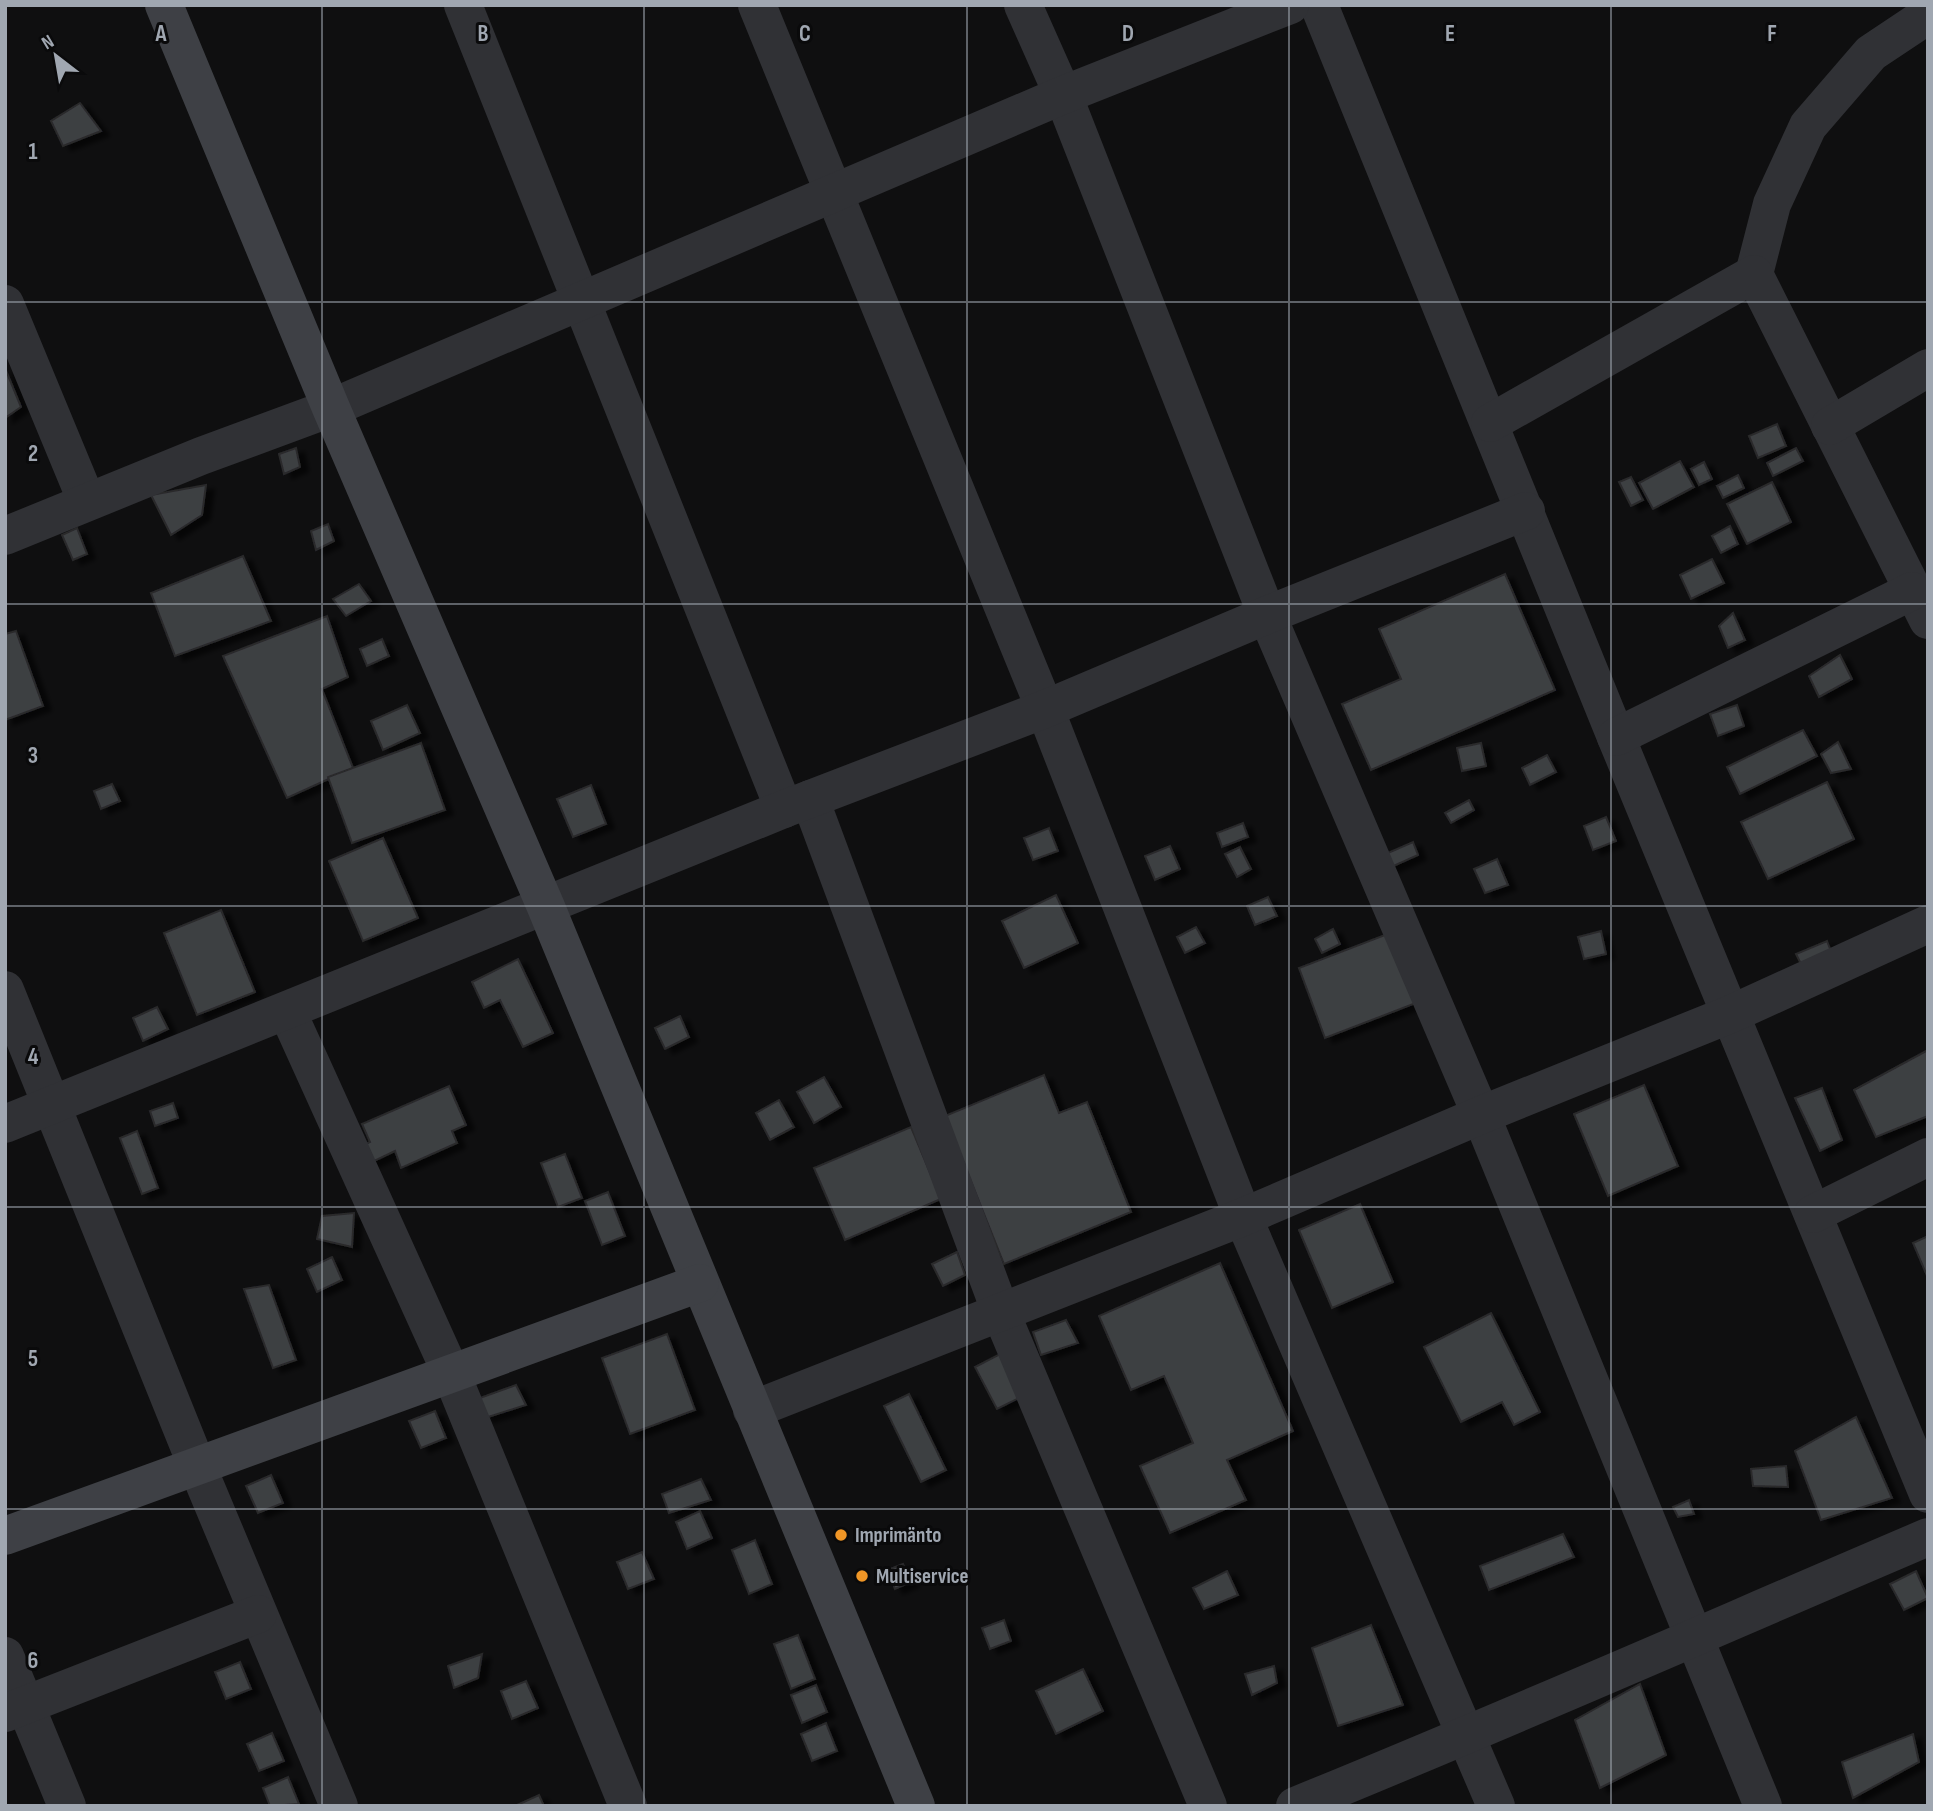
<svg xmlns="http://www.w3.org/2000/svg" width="1933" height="1811" font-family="'Sofia Sans Condensed',sans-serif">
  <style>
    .building { fill: #3e3f43; stroke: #29292c; stroke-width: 2; filter: url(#shadow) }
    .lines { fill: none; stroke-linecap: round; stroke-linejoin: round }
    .street { stroke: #303135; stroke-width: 38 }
    .secondary { stroke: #3e4045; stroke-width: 38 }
    .grid { fill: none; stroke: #a0a7b1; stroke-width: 2; stroke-opacity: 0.55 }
    .poi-dot { fill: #f09626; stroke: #0a0a0b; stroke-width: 2.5 }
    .labels { text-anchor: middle; stroke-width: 6; stroke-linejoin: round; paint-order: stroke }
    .poi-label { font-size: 21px; font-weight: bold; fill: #a0a7b1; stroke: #0a0a0b; text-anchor: start }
    .grid-label { font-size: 23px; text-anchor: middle; font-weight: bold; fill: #a0a7b1; stroke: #0a0a0b; stroke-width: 6; stroke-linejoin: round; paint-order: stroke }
  </style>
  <defs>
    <filter id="shadow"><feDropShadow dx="8" dy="4.5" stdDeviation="2" flood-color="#0009"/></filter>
  </defs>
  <rect width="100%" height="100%" fill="#0f0f10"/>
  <g class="building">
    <polygon points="80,103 101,131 63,146 51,121"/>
    <polygon points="5,368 21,407 5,418"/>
    <polygon points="1777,424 1786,446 1758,458 1749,436"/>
    <polygon points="296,448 300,467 284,474 279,454"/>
    <polygon points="1796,448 1803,461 1773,476 1767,463"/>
    <polygon points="1680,461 1694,487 1653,509 1639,483"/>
    <polygon points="1704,462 1712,479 1699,485 1691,469"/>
    <polygon points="1738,475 1744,488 1723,498 1717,486"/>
    <polygon points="1631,477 1643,500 1631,506 1619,482"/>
    <polygon points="1772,482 1791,522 1747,544 1727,504"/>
    <polygon points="206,485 202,515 171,535 151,495"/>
    <polygon points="328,524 334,541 316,550 311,531"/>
    <polygon points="1730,526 1738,544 1721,553 1712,536"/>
    <polygon points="77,528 87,554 73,560 62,535"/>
    <polygon points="243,556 271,621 175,656 151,593"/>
    <polygon points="1712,559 1724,583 1691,599 1680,575"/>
    <polygon points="1505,574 1555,690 1371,770 1342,704 1401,679 1379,629"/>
    <polygon points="359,584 371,601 346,616 333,599"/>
    <polygon points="1733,613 1745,640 1728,648 1719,626"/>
    <polygon points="327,616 348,677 322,689 353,768 287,798 223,656"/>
    <polygon points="16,631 43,706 5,720 5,634"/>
    <polygon points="382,639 389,656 367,666 360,649"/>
    <polygon points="1840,655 1852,679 1819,697 1809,676"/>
    <polygon points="407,705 420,733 383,750 371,721"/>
    <polygon points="1737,705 1744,726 1718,736 1710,714"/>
    <polygon points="1803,730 1817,756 1740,794 1727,767"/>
    <polygon points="1838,742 1851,769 1831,773 1821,754"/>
    <polygon points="421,743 445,810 352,843 328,777"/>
    <polygon points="1481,743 1486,766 1462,771 1457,748"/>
    <polygon points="1547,755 1556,772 1530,785 1522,768"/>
    <polygon points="1827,782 1854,839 1768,879 1741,822"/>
    <polygon points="112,784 120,801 101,809 94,791"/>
    <polygon points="591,785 606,824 573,837 557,799"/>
    <polygon points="1469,800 1474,810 1451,823 1445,813"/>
    <polygon points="1606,817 1616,841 1593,850 1584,826"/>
    <polygon points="1243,823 1248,837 1222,847 1217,833"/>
    <polygon points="1049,828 1058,851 1033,860 1024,838"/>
    <polygon points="383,838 418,918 363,941 329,861"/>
    <polygon points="1413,842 1418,855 1387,869 1381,856"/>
    <polygon points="1170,846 1180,869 1155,880 1145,856"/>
    <polygon points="1240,847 1251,869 1237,877 1225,854"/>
    <polygon points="1497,859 1508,885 1485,893 1474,869"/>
    <polygon points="1056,895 1078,943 1024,968 1002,921"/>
    <polygon points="1268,897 1277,916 1255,925 1247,906"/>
    <polygon points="221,910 255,992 197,1015 164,933"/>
    <polygon points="1196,927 1205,943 1185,953 1177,937"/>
    <polygon points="1333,929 1340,944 1322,953 1315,939"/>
    <polygon points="1601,931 1606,954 1584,959 1578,937"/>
    <polygon points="1390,933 1416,1003 1325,1038 1299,968"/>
    <polygon points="1827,941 1834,959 1805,972 1796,954"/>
    <polygon points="518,959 553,1033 523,1047 500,1000 484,1008 472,982"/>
    <polygon points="157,1007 168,1029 143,1041 133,1018"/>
    <polygon points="680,1016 689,1037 665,1049 655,1028"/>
    <polygon points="1928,1050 1928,1116 1876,1137 1854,1090"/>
    <polygon points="1044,1075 1059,1113 1087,1102 1131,1212 1004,1264 945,1116"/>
    <polygon points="824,1077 841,1107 814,1123 797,1092"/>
    <polygon points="1644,1085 1678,1166 1608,1196 1574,1114"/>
    <polygon points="449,1086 466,1125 452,1131 457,1143 401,1168 395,1151 366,1165 359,1147 370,1142 362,1124"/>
    <polygon points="1822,1088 1842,1140 1820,1151 1795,1098"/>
    <polygon points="779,1100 794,1127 770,1140 756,1113"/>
    <polygon points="173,1103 178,1118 155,1126 150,1111"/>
    <polygon points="911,1127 941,1199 845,1240 814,1168"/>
    <polygon points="137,1131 158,1188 142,1194 120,1138"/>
    <polygon points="565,1154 582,1198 558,1207 541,1163"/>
    <polygon points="608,1192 625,1236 602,1245 585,1201"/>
    <polygon points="1360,1204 1393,1282 1332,1308 1299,1230"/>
    <polygon points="354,1213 352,1247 317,1239 322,1216"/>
    <polygon points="1928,1236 1928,1278 1913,1243"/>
    <polygon points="957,1252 965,1275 943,1286 932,1264"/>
    <polygon points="332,1257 342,1280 317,1292 307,1269"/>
    <polygon points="1220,1263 1293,1431 1227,1460 1246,1500 1170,1533 1140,1466 1193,1443 1164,1376 1131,1390 1099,1316"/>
    <polygon points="269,1285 296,1360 273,1368 244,1289"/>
    <polygon points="1491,1313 1540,1412 1514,1425 1502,1402 1461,1422 1424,1347"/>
    <polygon points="1066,1320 1078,1343 1041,1355 1033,1332"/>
    <polygon points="667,1334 695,1410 630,1434 602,1358"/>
    <polygon points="1002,1353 1025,1395 997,1409 975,1367"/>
    <polygon points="516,1385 526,1405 485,1418 477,1399"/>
    <polygon points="909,1394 946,1470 921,1482 884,1406"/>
    <polygon points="435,1411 446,1438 421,1448 409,1421"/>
    <polygon points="1856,1417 1892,1498 1821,1520 1795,1451"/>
    <polygon points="1786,1466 1788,1487 1753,1486 1751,1469"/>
    <polygon points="271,1475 283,1503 258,1513 246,1486"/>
    <polygon points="701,1479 711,1500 669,1513 662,1494"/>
    <polygon points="1689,1500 1694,1514 1678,1517 1673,1507"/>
    <polygon points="700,1511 712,1538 687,1549 676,1522"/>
    <polygon points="1563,1534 1574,1557 1489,1590 1480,1566"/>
    <polygon points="755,1540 772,1584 749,1594 732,1550"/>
    <polygon points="642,1552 654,1579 628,1589 617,1562"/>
    <polygon points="903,1564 911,1582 895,1589 887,1570"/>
    <polygon points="1227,1571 1238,1595 1204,1609 1193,1588"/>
    <polygon points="1916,1571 1928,1598 1904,1610 1890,1584"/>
    <polygon points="1004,1620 1011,1641 990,1649 982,1628"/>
    <polygon points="1371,1625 1403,1705 1338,1726 1312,1648"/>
    <polygon points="798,1635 815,1679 791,1689 774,1644"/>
    <polygon points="482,1654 478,1678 454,1688 448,1666"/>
    <polygon points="240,1662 251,1689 226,1699 215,1672"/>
    <polygon points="1274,1666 1277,1683 1252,1695 1245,1674"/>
    <polygon points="1083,1669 1103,1711 1056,1734 1036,1691"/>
    <polygon points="526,1681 538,1708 512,1719 501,1691"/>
    <polygon points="1640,1684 1666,1755 1600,1788 1575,1720"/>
    <polygon points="816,1685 827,1712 802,1723 791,1695"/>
    <polygon points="826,1723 837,1751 812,1761 801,1734"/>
    <polygon points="272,1733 284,1761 259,1771 247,1744"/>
    <polygon points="1913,1734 1919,1762 1853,1798 1842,1762"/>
    <polygon points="288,1777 299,1804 270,1806 263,1788"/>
    <polygon points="539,1795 544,1806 515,1806"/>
  </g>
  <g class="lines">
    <g class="street">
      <polyline points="463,5 784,809"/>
      <polyline points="757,5 1045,709 1243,1217 1496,1806"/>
      <polyline points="1023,5 1063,95 1267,615 1481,1115 1763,1806"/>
      <polyline points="1319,5 1616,737 1928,1494"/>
      <polyline points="1754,274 1772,204 1808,126 1871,53 1928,15"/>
      <polyline points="5,304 87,502"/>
      <polyline points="1490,423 1754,274 1928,620"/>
      <polyline points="1830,426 1928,368"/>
      <polyline points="5,536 201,456 331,408 1063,95 1290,5"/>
      <polyline points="1616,737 1912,591"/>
      <polyline points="810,799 1001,1313 1208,1806"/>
      <polyline points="5,990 197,1466 339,1806"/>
      <polyline points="287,1011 451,1373 628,1806"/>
      <polyline points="5,1124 784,809 1045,709 1267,615 1526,511"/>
      <polyline points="1813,1214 1928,1157"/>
      <polyline points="752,1410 1243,1217 1481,1115 1731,1014 1928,924"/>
      <polyline points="5,1656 67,1806"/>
      <polyline points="5,1713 258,1614"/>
      <path d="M1295,1806C1507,1720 1717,1627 1928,1537"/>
    </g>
    <g class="secondary">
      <polyline points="164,5 331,408 546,907 916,1806"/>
      <polyline points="5,1536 700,1283"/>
    </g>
  </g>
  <path class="grid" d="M322,5V1806M644,5V1806M967,5V1806M1289,5V1806M1611,5V1806M5,302H1928M5,604H1928M5,906H1928M5,1207H1928M5,1509H1928"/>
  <g class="poi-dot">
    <circle cx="841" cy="1535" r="7"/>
    <circle cx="862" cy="1576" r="7"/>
  </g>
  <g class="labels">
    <g class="poi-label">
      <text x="855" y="1542">Imprimänto</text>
      <text x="876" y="1583">Multiservice</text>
    </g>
  </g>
  <g class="grid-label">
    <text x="161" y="41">A</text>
    <text x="483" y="41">B</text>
    <text x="805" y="41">C</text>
    <text x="1128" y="41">D</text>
    <text x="1450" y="41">E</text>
    <text x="1772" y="41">F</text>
    <text x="33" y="159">1</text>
    <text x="33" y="461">2</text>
    <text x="33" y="763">3</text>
    <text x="33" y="1064">4</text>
    <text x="33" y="1366">5</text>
    <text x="33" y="1668">6</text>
  </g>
  <rect width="1933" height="1811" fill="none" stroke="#a0a7b1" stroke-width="14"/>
  <g transform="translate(56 56) rotate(329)" stroke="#0a0a0b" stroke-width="5" paint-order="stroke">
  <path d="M0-5L12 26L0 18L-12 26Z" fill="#a0a7b1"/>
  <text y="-10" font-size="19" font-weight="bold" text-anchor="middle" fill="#a0a7b1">N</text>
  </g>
</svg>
